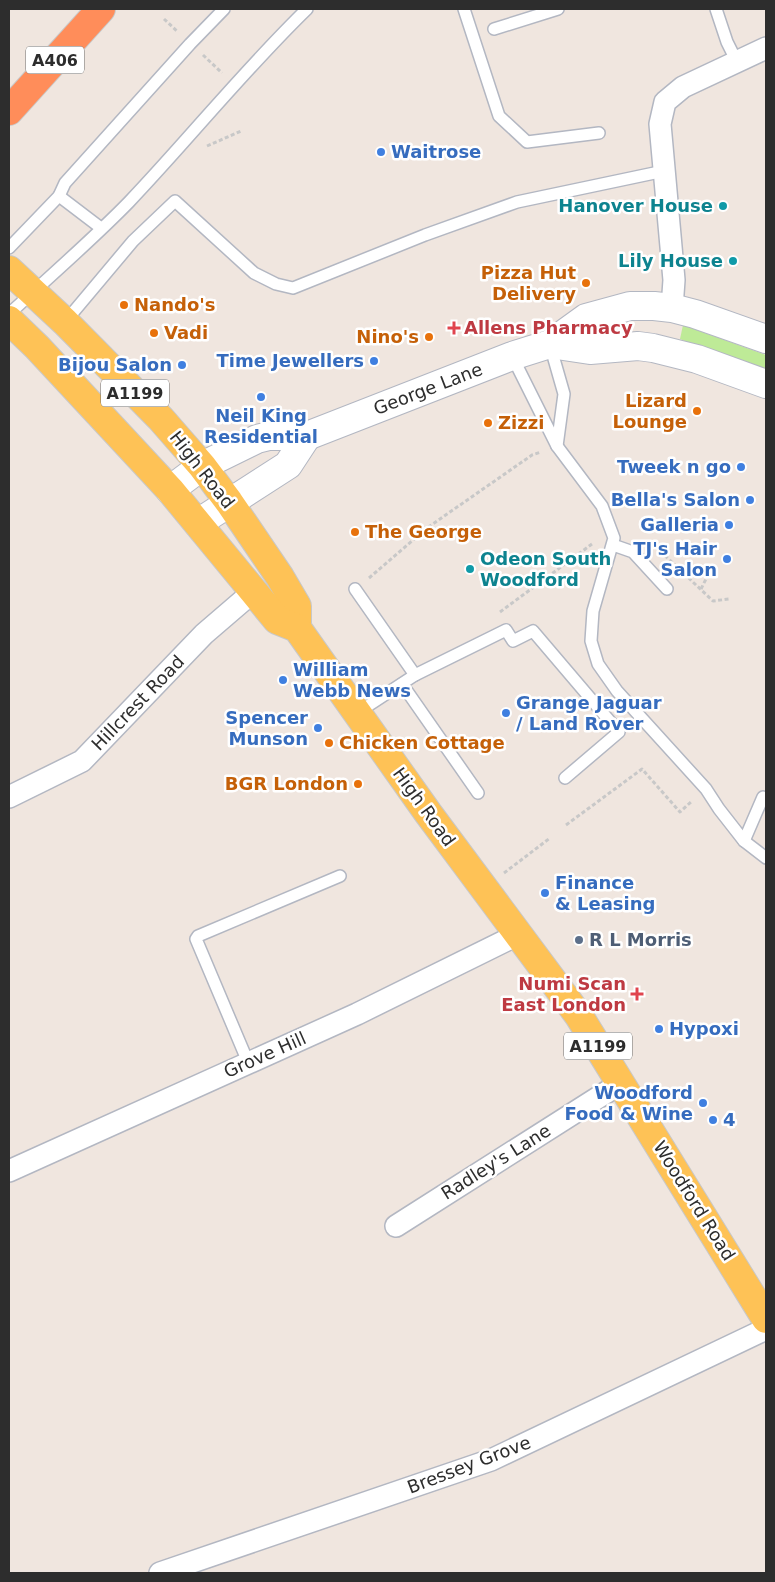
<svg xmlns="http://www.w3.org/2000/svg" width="775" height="1582" font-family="'DejaVu Sans',sans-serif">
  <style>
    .green { fill: #beea97 }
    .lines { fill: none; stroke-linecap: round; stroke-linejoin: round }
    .lane-casing { stroke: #b3b7c2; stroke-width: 14 }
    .street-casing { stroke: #b3b7c2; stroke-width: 24 }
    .secondary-casing { stroke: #b3b7c2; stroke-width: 30 }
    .primary-casing { stroke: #c8c8c8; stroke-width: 30 }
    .highway-casing { stroke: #c8c8c8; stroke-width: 30 }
    .path { stroke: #c8c8c8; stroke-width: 3; stroke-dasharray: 4 2.5; stroke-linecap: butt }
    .lane { stroke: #fff; stroke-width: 11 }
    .street { stroke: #fff; stroke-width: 21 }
    .secondary { stroke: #fff; stroke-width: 28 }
    .primary { stroke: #fec256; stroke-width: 28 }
    .highway { stroke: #ff8d5a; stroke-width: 28 }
    .shop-dot { fill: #3f7fe0; stroke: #fff; stroke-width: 2 }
    .culture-dot { fill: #0f9aa8; stroke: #fff; stroke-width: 2 }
    .food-dot { fill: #e8710a; stroke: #fff; stroke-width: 2 }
    .health-dot { fill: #e0444e; stroke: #fff; stroke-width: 2 }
    .service-dot { fill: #5c6f8a; stroke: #fff; stroke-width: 2 }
    .labels { text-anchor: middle; stroke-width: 5; stroke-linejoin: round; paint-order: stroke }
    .shield { fill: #fff; stroke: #6c6c6c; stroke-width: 1 }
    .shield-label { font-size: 16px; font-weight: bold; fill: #2d2d2d }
    .shop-label { font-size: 18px; font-weight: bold; fill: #366cbe; stroke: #fff; text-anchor: end }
    .culture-label { font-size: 18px; font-weight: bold; fill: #0d838f; stroke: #fff; text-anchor: end }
    .food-label { font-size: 18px; font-weight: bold; fill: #c56008; stroke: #fff; text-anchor: start }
    .health-label { font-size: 18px; font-weight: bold; fill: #be3a42; stroke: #fff; text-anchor: start }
    .street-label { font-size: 18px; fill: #2d2d2d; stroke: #fff }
    .service-label { font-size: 18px; font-weight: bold; fill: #4e5e75; stroke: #fff; text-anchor: start }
  </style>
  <rect width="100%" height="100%" fill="#f0e6df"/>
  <polygon class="green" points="683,325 766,355 766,374 680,339"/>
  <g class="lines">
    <g class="lane-casing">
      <g id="lane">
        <polyline points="464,9 499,116 527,142 599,133"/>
        <polyline points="716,9 727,42 737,62"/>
        <polyline points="494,29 558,9"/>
        <polyline points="59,196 101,228"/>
        <polyline points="9,248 59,196 65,183 190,44 224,9"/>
        <path d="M9,314C49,277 91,241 129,202C189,139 244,70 307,9"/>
        <polyline points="65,322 133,241 175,201 254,273 276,284 293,288 425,235 517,202 664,171"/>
        <polyline points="550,345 564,394 557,446"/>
        <polyline points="512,356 557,446 602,506 614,538 593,611 591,641 598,664 617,691 706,789 719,809 744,841 766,858"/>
        <polyline points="613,545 633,552 667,589"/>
        <polyline points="355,589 415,675"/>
        <polyline points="402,684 478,793"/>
        <polyline points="357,713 415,675 506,630 513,641 533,631 619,732 565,778"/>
        <polyline points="744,841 763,797"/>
        <polyline points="248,1062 196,939 198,936 340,876"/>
      </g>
    </g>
    <g class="street-casing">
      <g id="street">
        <polyline points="672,308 674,280 660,124 665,102 683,87 766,48"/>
        <polyline points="9,797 82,761 204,634 254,591"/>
        <polyline points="9,1171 357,1014 519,934"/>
        <polyline points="396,1226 621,1083"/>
        <polyline points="160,1573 491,1460 766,1329"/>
      </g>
    </g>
    <g class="secondary-casing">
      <g id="secondary">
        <polyline points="550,344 590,350 638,346 653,348 697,359 766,384"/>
        <polyline points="170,490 202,466 257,439 269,436 307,436 512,356 550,344 586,318 630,306 654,306 672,308 695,314 766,339"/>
        <polyline points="198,523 288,465 307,436"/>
      </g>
    </g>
    <g class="primary-casing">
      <g id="primary">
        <polyline points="9,270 65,322 161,419 202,466 229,502 280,577 297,606 297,628"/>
        <polyline points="9,320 37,347 170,490 277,620 297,628 428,813 579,1016 766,1319"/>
      </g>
    </g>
    <g class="highway-casing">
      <polyline id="highway" points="9,111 101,9"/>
    </g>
    <g class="path">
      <polyline points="164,19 178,32"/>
      <polyline points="203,55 222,73"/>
      <polyline points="207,146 241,131"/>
      <polyline points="660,551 713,601 729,599"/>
      <polyline points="369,578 427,528 532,455 541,452"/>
      <polyline points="701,589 706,579"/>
      <polyline points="500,612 592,544"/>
      <polyline points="566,825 642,769 680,812 692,801"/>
      <polyline points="504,873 550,838"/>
    </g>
    <use href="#lane" class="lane"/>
    <use href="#street" class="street"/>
    <use href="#secondary" class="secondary"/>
    <use href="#primary" class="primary"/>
    <use href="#highway" class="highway"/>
  </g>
  <g class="shop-dot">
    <circle cx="381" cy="152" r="5"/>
    <circle cx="374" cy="361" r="5"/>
    <circle cx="182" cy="365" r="5"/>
    <circle cx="261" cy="397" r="5"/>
    <circle cx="741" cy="467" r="5"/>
    <circle cx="750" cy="500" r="5"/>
    <circle cx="729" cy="525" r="5"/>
    <circle cx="727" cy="559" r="5"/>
    <circle cx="283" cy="680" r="5"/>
    <circle cx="506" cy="713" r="5"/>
    <circle cx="318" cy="728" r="5"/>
    <circle cx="545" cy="893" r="5"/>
    <circle cx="659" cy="1029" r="5"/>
    <circle cx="703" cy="1103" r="5"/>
    <circle cx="713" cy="1120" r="5"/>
  </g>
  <g class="culture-dot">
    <circle cx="723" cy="206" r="5"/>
    <circle cx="733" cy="261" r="5"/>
    <circle cx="470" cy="569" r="5"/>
  </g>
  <g class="food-dot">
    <circle cx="586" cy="283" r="5"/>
    <circle cx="124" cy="305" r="5"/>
    <circle cx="154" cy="333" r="5"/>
    <circle cx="429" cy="337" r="5"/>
    <circle cx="697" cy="411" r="5"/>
    <circle cx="488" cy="423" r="5"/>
    <circle cx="355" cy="532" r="5"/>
    <circle cx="329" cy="743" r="5"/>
    <circle cx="358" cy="784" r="5"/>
  </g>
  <g class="health-dot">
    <path d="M451.5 320.5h5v5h5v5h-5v5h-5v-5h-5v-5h5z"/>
    <path d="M634.5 986.5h5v5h5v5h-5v5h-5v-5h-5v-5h5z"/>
  </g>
  <circle class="service-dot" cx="579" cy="940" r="5"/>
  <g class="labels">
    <g class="shield">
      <rect x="26" y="46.5" width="58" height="27" rx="4"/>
      <rect x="101" y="379.5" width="68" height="27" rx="4"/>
      <rect x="564" y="1032.5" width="68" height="27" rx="4"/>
    </g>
    <g class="shield-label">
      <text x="55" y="66">A406</text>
      <text x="135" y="399">A1199</text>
      <text x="598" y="1052">A1199</text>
    </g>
    <g class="shop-label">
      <text x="391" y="158" text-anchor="start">Waitrose</text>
      <text x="364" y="367">Time Jewellers</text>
      <text x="172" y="371">Bijou Salon</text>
      <text x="261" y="422" text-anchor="middle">Neil King<tspan x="261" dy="21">Residential</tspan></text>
      <text x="731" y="473">Tweek n go</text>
      <text x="740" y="506">Bella's Salon</text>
      <text x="719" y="531">Galleria</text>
      <text x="717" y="555">TJ's Hair<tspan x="717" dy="21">Salon</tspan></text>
      <text x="293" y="676" text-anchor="start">William<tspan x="293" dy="21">Webb News</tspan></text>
      <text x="516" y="709" text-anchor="start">Grange Jaguar<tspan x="516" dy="21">/ Land Rover</tspan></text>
      <text x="308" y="724">Spencer<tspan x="308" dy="21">Munson</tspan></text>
      <text x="555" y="889" text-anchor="start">Finance<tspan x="555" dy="21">&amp; Leasing</tspan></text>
      <text x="669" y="1035" text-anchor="start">Hypoxi</text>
      <text x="693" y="1099">Woodford<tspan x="693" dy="21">Food &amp; Wine</tspan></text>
      <text x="723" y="1126" text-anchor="start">4</text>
    </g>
    <g class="culture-label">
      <text x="713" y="212">Hanover House</text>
      <text x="723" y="267">Lily House</text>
      <text x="480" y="565" text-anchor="start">Odeon South<tspan x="480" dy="21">Woodford</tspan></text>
    </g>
    <g class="food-label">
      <text x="576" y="279" text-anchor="end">Pizza Hut<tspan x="576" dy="21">Delivery</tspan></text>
      <text x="134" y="311">Nando's</text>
      <text x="164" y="339">Vadi</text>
      <text x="419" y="343" text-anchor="end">Nino's</text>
      <text x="687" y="407" text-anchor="end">Lizard<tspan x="687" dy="21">Lounge</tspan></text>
      <text x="498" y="429">Zizzi</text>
      <text x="365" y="538">The George</text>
      <text x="339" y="749">Chicken Cottage</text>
      <text x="348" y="790" text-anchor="end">BGR London</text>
    </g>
    <g class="health-label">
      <text x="464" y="334">Allens Pharmacy</text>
      <text x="626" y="990" text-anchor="end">Numi Scan<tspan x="626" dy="21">East London</tspan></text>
    </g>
    <g class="street-label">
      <text transform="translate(428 389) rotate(-21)" y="6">George Lane</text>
      <text transform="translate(202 470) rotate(52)" y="6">High Road</text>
      <text transform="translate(138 703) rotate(-46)" y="6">Hillcrest Road</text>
      <text transform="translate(424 807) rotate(54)" y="6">High Road</text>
      <text transform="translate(265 1055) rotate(-24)" y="6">Grove Hill</text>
      <text transform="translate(496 1162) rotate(-32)" y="6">Radley's Lane</text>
      <text transform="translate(694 1201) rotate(58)" y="6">Woodford Road</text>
      <text transform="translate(469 1465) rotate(-21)" y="6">Bressey Grove</text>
    </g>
    <g class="service-label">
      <text x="589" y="946">R L Morris</text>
    </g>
  </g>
  <rect width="775" height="1582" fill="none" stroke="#2d2d2d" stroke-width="20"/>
</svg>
